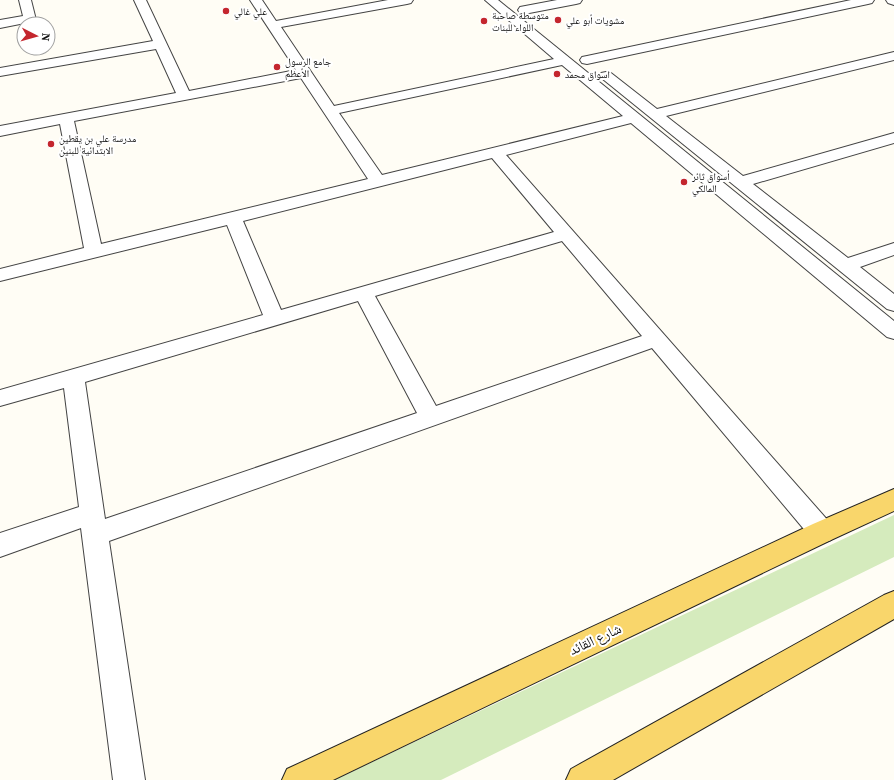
<svg xmlns="http://www.w3.org/2000/svg" width="894" height="780" font-family="'Source Serif 4','Noto Naskh Arabic',serif">
  <style>
    .green { fill: #d5ebbd }
    .lines { fill: none; stroke-linecap: round; stroke-linejoin: round }
    .minor-casing { stroke: #444; stroke-width: 2 }
    .major-casing { stroke: #222; stroke-width: 2 }
    .minor { fill: #fff; fill-rule: evenodd }
    .major { fill: #f9d66b; fill-rule: evenodd }
    .poi-dot { fill: #c4262e; stroke: #fff; stroke-width: 1.5 }
    .labels { text-anchor: middle; stroke-width: 4; stroke-linejoin: round; paint-order: stroke }
    .far-poi-label { font-size: 10px; fill: #111; stroke: #fff; text-anchor: start }
    .near-street-label { font-size: 14px; fill: #111; stroke: #fff }
  </style>
  <rect width="100%" height="100%" fill="#fffdf5"/>
  <polygon class="green" points="894,515 894,557 441,780 334,780"/>
  <g class="lines">
    <g class="minor-casing">
      <g id="minor">
        <polygon points="19,0 31,0 37,24 25,23 0,28 0,20 23,16"/>
        <path d="M134,0H146L189,91L296,70L250,0H262L276,21L388,0H413L411,3L407,4L281,27L334,106L554,59L485,0H498L894,321V339L887,337L631,123L506,155L831,524L835,532L831,540L822,543L813,540L652,348L109,541L145,780H113L81,528L0,557V533L79,507L64,388L0,406V390L263,315L227,225L0,281V269L84,248L60,124L0,136V126L176,93L156,49L0,76V68L153,41ZM562,65L623,116L382,175L339,113ZM301,78L368,179L101,244L74,121ZM492,158L554,232L281,310L243,221ZM562,241L642,336L436,406L375,296ZM358,301L417,413L105,519L85,382Z"/>
        <polygon points="557,0 582,0 580,3 576,4 524,14 520,13 518,10 520,7"/>
        <polygon points="851,0 874,0 872,3 868,4 587,64 582,63 580,60 582,57 587,56"/>
        <polygon points="886,0 894,0 894,5 888,3"/>
        <polygon points="894,52 894,60 666,116 743,176 894,133 894,143 753,184 848,258 894,243 894,255 860,267 894,294 894,311 887,309 599,76 601,73 606,72 611,73 657,109"/>
      </g>
    </g>
    <g class="major-casing">
      <g id="major">
        <polygon points="894,489 894,511 831,540 333,780 282,780 287,769 813,524"/>
        <polygon points="894,591 894,619 613,780 566,780 571,769 884,595"/>
      </g>
    </g>
    <use href="#minor" class="minor"/>
    <use href="#major" class="major"/>
  </g>
  <g class="poi-dot">
    <circle cx="226" cy="11" r="4"/>
    <circle cx="558" cy="20" r="4"/>
    <circle cx="484" cy="21" r="4"/>
    <circle cx="277" cy="67" r="4"/>
    <circle cx="557" cy="74" r="4"/>
    <circle cx="51" cy="144" r="4"/>
    <circle cx="684" cy="182" r="4"/>
  </g>
  <g class="labels">
    <g class="far-poi-label">
      <text x="234" y="15">علي غالي</text>
      <text x="492" y="19">متوسطة صاحبة<tspan x="492" dy="12">اللواء للبنات</tspan></text>
      <text x="566" y="24">مشويات أبو علي</text>
      <text x="285" y="65">جامع الرسول<tspan x="285" dy="12">الأعظم</tspan></text>
      <text x="565" y="78">اسواق محمد</text>
      <text x="59" y="142">مدرسة علي بن يقطين<tspan x="59" dy="12">الابتدائية للبنين</tspan></text>
      <text x="692" y="180">أسواق ثائر<tspan x="692" dy="12">المالكي</tspan></text>
    </g>
    <g class="near-street-label">
      <text transform="translate(595 639) rotate(-25)" y="5">شارع القائد</text>
    </g>
  </g>
  <g transform="translate(36 36) rotate(96)"><circle r="19" fill="#ffffff" stroke="#a0a0a0"/>
  <path d="M0-3L7 15L0 10L-7 15Z" fill="#c4262e"/>
  <text y="-6" font-size="11" font-weight="bold" text-anchor="middle" fill="#111111">N</text>
  </g>
</svg>
